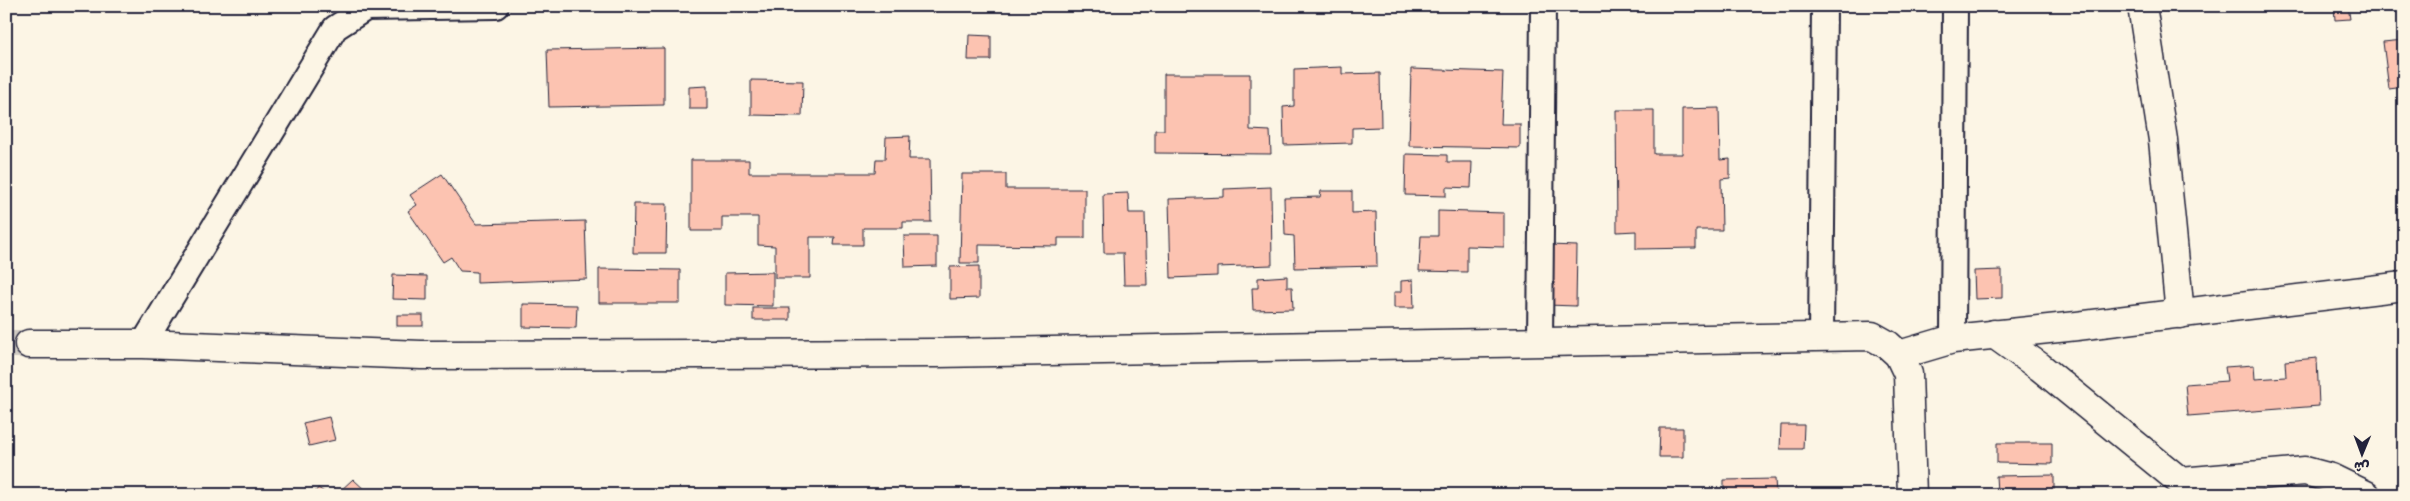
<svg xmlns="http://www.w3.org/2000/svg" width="2410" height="501" font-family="Sriracha,'Playpen Sans Arabic',sans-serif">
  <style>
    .building { fill: #fcc3b1; stroke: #22223b }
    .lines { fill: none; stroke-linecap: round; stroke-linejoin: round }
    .minor-tunnel { stroke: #d0cbc3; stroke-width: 28; stroke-dasharray: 28 14; stroke-linecap: butt }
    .service-casing { stroke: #22223b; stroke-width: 28 }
    .minor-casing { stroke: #22223b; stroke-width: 31 }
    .service { stroke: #fcf5e5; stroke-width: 24 }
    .minor { stroke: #fcf5e5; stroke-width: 28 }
  </style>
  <rect width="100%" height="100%" fill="#fcf5e5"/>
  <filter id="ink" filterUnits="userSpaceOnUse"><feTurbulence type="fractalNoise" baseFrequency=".02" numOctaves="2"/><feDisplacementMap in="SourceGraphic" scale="10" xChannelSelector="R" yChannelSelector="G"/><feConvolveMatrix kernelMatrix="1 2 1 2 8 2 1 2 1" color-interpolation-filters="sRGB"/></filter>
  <g filter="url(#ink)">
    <g class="building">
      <polygon points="2334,6 2348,6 2350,19 2335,20"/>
      <polygon points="969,35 991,36 991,60 968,60"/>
      <polygon points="2404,40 2404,87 2389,89 2383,42"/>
      <polygon points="664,48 664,105 549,107 547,50"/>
      <polygon points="1342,67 1342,74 1380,73 1381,127 1352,128 1352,143 1284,145 1283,107 1294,106 1294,69"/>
      <polygon points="1411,69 1503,72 1501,124 1520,124 1520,148 1409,146"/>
      <polygon points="1164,74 1250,74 1250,130 1270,131 1271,154 1155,153 1155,130 1164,130"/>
      <polygon points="751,80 803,81 802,116 751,115"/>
      <polygon points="707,86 707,109 689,109 689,87"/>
      <polygon points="1719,108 1720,160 1730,159 1730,178 1721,179 1722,230 1696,230 1696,248 1636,249 1636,231 1617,232 1616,110 1654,110 1654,154 1682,154 1682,109"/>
      <polygon points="910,136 909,159 930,159 931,222 903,222 903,228 863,228 863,245 834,245 835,237 810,237 810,278 775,278 775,246 758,245 758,217 722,217 722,231 691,231 691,160 749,160 749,173 875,173 876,159 885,159 886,137"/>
      <polygon points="1406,154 1447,155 1447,162 1472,162 1471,188 1446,187 1446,196 1405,195"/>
      <polygon points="442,174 476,224 585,221 587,279 477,283 477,272 460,271 451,257 443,262 408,211 417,205 410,195"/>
      <polygon points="962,174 1006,174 1006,189 1085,189 1085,238 1058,238 1058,246 979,245 979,263 960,263"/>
      <polygon points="1271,187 1272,265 1217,267 1217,276 1171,278 1169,199 1224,197 1224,189"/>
      <polygon points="1321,191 1352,191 1352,213 1376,212 1377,266 1295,268 1294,236 1285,235 1284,198 1320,197"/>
      <polygon points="1128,193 1129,213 1145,213 1147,285 1124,285 1123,253 1104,253 1103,194"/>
      <polygon points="634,204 667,204 666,253 633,253"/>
      <polygon points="1438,211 1504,213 1504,247 1467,246 1467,272 1419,271 1421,236 1438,236"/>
      <polygon points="904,236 937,236 937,266 905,267"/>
      <polygon points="1548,245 1577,246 1576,306 1547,305"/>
      <polygon points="979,266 979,298 950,299 950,267"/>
      <polygon points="599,269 680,270 680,303 599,303"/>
      <polygon points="2002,270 2002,298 1975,299 1974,271"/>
      <polygon points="773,272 773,306 725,305 725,273"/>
      <polygon points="393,275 427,276 427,300 392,299"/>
      <polygon points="1287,276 1287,287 1292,287 1293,309 1253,310 1252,288 1258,288 1258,278"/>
      <polygon points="1413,280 1414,308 1394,308 1394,292 1401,292 1401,281"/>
      <polygon points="523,304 577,305 576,328 523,327"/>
      <rect x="753" y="308" width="37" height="12"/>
      <rect x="397" y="315" width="26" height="11"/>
      <polygon points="2317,358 2319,406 2188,416 2185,384 2227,381 2225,367 2254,365 2255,379 2286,377 2285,361"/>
      <polygon points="329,417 335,440 309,446 303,423"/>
      <polygon points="1781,425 1804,425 1803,449 1780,449"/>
      <polygon points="1660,428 1683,428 1683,457 1659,457"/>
      <polygon points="1997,443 2052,443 2052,464 1997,463"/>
      <polygon points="2054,475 2054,491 1997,492 1996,476"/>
      <polygon points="353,479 367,492 364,495 342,495 339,492"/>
      <polygon points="1775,479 1776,495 1724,495 1724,480"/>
      <polygon points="318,488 329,495 313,495"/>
    </g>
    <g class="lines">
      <polyline class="minor-tunnel" points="6,344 29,344"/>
      <g class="service-casing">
        <g id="service">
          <polyline points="1821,337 1824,6"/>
          <polyline points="1953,339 1955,6"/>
          <polyline points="1540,342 1543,6"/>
          <polyline points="143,344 335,28 366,8 496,6"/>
        </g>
      </g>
      <g class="minor-casing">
        <g id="minor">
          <polyline points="2142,6 2163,140 2180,314"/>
          <polyline points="1994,334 2040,367 2181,482 2305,471 2331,478 2366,495"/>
          <polyline points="29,344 143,344 421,355 937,353 1872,336 1888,345 1899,355 1908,374 1912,495"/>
          <polyline points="1899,355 1953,339 2077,326 2404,286"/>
        </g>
      </g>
      <use href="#service" class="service"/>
      <use href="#minor" class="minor"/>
    </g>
  </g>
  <rect width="2410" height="501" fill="none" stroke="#fcf5e5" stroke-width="25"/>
  <rect x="12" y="12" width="2385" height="476" fill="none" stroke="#22223b" stroke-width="2" filter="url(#ink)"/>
  <g transform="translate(2362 454) rotate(181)" stroke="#fcf5e5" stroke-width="4" paint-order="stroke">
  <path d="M0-4L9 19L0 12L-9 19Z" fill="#22223b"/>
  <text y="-8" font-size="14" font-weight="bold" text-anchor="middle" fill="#22223b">ش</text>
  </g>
</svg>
